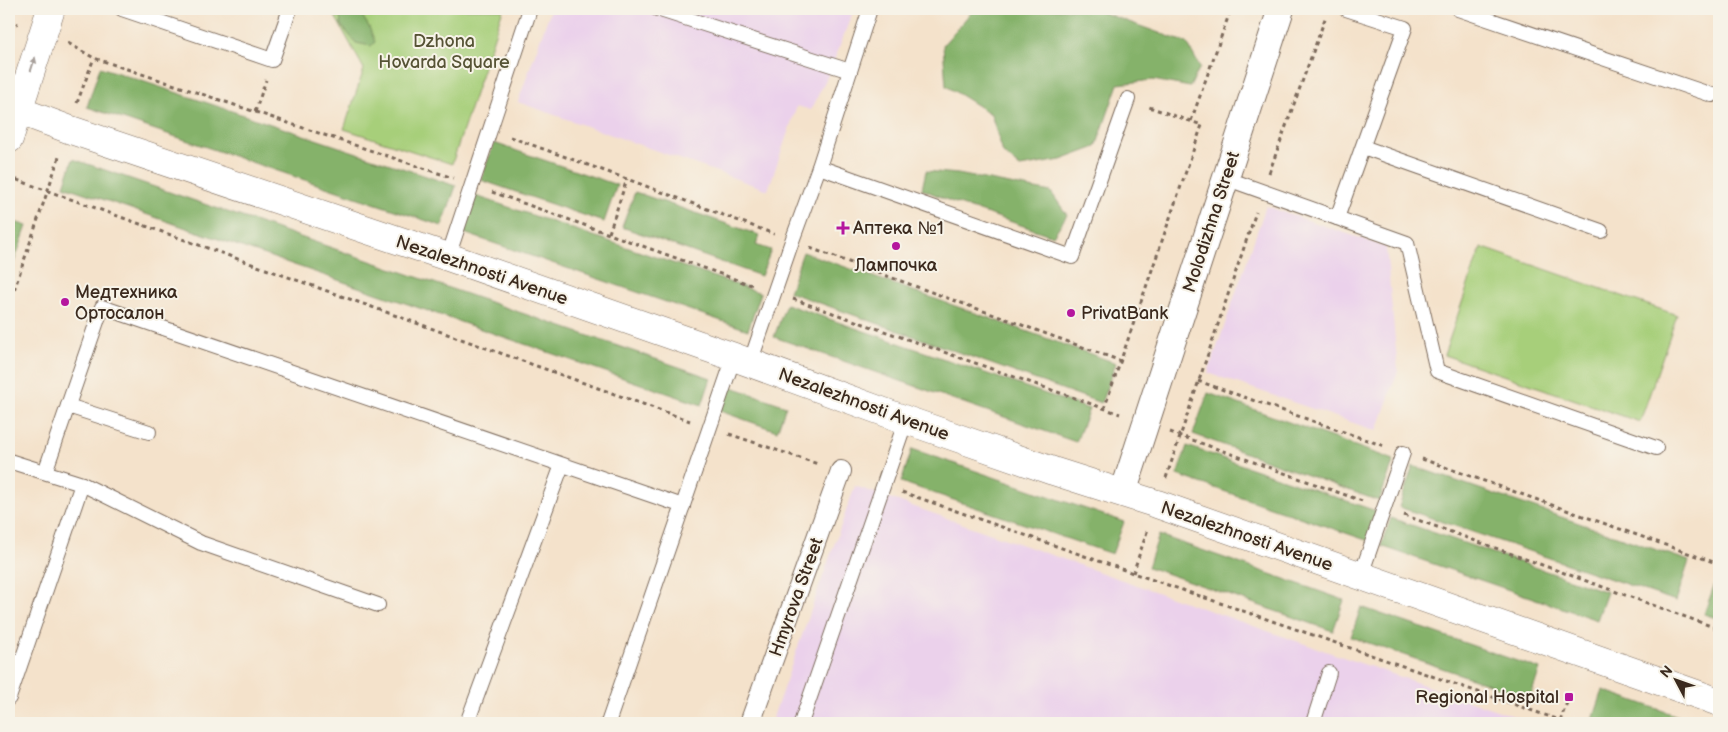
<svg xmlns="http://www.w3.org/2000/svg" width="1728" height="732" font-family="'Balsamiq Sans',sans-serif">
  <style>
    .built { fill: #ebd1eb }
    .green { fill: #a7cf7a; stroke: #717c4c }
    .forest { fill: #85b26a; stroke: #606e44 }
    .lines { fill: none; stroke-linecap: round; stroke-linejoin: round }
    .service-casing { stroke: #7c6a5b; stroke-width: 16 }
    .pedestrian-casing { stroke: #7c6a5b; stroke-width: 22 }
    .minor-casing { stroke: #7c6a5b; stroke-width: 28 }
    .tertiary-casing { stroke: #7c6a5b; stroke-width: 29 }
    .primary-casing { stroke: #7c6a5b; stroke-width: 29 }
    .path { stroke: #7c6a5b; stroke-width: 3; stroke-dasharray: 4 4; stroke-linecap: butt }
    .service { stroke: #fff; stroke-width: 14 }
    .pedestrian { stroke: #fff; stroke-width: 20 }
    .minor { stroke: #fff; stroke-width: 26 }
    .tertiary { stroke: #fff; stroke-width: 28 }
    .primary { stroke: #fff; stroke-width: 28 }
    .oneway { fill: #a79f9a }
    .poi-dot { fill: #b5179e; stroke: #f7f3e8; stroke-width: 2 }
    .labels { text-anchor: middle; stroke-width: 4; stroke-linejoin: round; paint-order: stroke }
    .park-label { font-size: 18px; fill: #565335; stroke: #f7f3e8 }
    .street-label { font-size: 18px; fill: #3b2a1e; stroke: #f7f3e8 }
    .poi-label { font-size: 18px; fill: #3b2a1e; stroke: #f7f3e8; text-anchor: start }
  </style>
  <rect width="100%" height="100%" fill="#f7f3e8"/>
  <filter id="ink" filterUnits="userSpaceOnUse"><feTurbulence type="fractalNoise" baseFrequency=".02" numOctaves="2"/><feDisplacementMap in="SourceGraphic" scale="10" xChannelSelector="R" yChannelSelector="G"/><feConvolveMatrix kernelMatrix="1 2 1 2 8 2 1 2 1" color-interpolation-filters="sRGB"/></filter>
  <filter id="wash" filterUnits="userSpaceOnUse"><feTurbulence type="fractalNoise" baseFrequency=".0096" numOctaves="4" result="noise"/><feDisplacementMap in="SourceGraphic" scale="20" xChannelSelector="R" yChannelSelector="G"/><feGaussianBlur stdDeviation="1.12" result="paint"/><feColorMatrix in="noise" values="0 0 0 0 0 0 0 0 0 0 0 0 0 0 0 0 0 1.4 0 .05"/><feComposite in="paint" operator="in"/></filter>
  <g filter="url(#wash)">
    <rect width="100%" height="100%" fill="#f4e2cb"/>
    <g class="built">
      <polygon points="551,9 854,9 829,73 811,110 797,106 768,190 518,102"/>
      <polygon points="1266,206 1386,247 1398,371 1377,431 1208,373"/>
      <polygon points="855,486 1276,634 1534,723 771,723"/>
    </g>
    <g class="green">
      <polygon points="331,9 503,9 452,164 344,129 364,69"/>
      <polygon points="1481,247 1677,315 1640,422 1444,355"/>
    </g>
    <g class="forest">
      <polygon points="339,9 358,9 369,27 375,42 371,46 356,43 341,25"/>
      <polygon points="974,9 1093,9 1187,43 1200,67 1190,87 1153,80 1118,84 1096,147 1061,160 1020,167 1003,153 991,114 946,86 943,45"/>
      <polygon points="100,67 456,186 442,226 87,107"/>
      <polygon points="494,143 617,185 604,222 481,180"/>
      <polygon points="73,159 711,378 702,405 64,186"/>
      <polygon points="926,171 958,174 1051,192 1067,215 1053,236 950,201 922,189"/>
      <polygon points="635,192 759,235 756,245 771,250 761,276 622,227"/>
      <polygon points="476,196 761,293 748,330 464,233"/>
      <polygon points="9,220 27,226 9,276"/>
      <polygon points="803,252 1116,363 1101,403 789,292"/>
      <polygon points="786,304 1089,409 1076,442 774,337"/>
      <polygon points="729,386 786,406 777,431 720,411"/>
      <polygon points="1208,393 1394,460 1379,501 1193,434"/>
      <polygon points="1187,446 1379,512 1369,541 1177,475"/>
      <polygon points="912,449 1124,522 1112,554 901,482"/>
      <polygon points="1413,466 1689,561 1676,601 1399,507"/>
      <polygon points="1391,518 1607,592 1597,620 1381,546"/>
      <polygon points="1159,535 1344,600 1333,631 1148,567"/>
      <polygon points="1719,572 1719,619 1704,614"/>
      <polygon points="1361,607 1540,669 1530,698 1351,637"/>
      <polygon points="1603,690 1698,723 1592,723"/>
    </g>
  </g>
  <g filter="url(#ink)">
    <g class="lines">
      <g class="service-casing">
        <g id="service">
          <polyline points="122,9 272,60 290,9"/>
          <polyline points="657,9 850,71"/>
          <polyline points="1458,9 1712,95"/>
          <polyline points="1363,147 1601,231"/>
          <polyline points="819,167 1072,257 1128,99"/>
          <polyline points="1225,178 1407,243 1437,371 1656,448"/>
          <polyline points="1337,218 1405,28 1346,9"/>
          <polyline points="448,257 530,9"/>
          <polyline points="750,363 792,241 819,167 870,9"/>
          <polyline points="68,406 149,432"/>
          <polyline points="9,461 82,484 9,698"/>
          <polyline points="45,472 102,307 683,506"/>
          <polyline points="82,484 201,543 378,605"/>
          <polyline points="1361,575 1403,453"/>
          <polyline points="467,723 562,465"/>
          <polyline points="608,723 734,357"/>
          <polyline points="801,723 906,420"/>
          <polyline points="1313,723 1329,673"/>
        </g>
      </g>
      <g class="pedestrian-casing">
        <polyline id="pedestrian" points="750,723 841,471"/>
      </g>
      <g class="minor-casing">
        <polyline id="minor" points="1123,493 1281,9"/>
      </g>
      <g class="tertiary-casing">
        <polyline id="tertiary" points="18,111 51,9"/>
      </g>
      <g class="primary-casing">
        <g id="primary">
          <polyline points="9,107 68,129 448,257 734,357 906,420 1053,471 1157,504 1719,702"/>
          <polyline points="9,139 18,111"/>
        </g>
      </g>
      <g class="path">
        <polyline points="9,21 18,24"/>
        <polyline points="68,43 94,58 453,178"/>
        <polyline points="77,103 94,58"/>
        <polyline points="255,112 266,80"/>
        <polyline points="1191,121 1231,9"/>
        <polyline points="510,137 627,179 774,234"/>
        <polyline points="1269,173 1326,16"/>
        <polyline points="9,177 690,421"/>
        <polyline points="492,192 754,286"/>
        <polyline points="609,233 627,179"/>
        <polyline points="810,248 1121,361"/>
        <polyline points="793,299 1120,414"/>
        <polyline points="9,305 60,154"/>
        <polyline points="1198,381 1384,446"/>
        <polyline points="1104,409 1202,125 1146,106"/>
        <polyline points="1170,432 1365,502"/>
        <polyline points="729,434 818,464"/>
        <polyline points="1422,459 1719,564"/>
        <polyline points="1166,478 1256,212"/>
        <polyline points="902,492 1133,573 1568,723"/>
        <polyline points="1404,515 1719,629"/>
        <polyline points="1133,573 1148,529"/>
        <polyline points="1560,721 1569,697"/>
      </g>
      <use href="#service" class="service"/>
      <use href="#pedestrian" class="pedestrian"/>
      <use href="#minor" class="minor"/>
      <use href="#tertiary" class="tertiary"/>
      <use href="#primary" class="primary"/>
    </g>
    <defs><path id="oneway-solid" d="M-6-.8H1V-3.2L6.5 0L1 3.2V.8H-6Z" transform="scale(1.25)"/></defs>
    <use class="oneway" href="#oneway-solid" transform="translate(33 64) rotate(-72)"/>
  </g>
  <g class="poi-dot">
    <path d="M840.5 220.5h5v5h5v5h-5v5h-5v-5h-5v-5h5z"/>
    <circle cx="896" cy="246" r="5"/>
    <circle cx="65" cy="302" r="5"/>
    <circle cx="1071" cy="313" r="5"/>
    <rect x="1564" y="692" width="10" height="10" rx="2.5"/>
  </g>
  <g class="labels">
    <g class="park-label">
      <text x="444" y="47">Dzhona<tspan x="444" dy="21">Hovarda Square</tspan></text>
    </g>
    <g class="street-label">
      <text transform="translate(1211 222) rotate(-72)" y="6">Molodizhna Street</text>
      <text transform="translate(482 270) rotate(19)" y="6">Nezalezhnosti Avenue</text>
      <text transform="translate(864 404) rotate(20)" y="6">Nezalezhnosti Avenue</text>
      <text transform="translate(1247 536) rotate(19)" y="6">Nezalezhnosti Avenue</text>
      <text transform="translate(796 597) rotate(-70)" y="6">Hmyrova Street</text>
    </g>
    <g class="poi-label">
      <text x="853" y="234">Аптека №1</text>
      <text x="896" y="271" text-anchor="middle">Лампочка</text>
      <text x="75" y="298">Медтехника<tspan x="75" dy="21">Ортосалон</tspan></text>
      <text x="1081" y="319">PrivatBank</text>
      <text x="1559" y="703" text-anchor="end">Regional Hospital</text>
    </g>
  </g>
  <rect width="1728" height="732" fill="none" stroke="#f7f3e8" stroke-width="30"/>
  <g transform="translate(1676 680) rotate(311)" stroke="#f7f3e8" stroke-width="4" paint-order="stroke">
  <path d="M0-4L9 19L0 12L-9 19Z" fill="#3b2a1e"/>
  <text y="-8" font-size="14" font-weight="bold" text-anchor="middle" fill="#3b2a1e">N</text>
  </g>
</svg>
